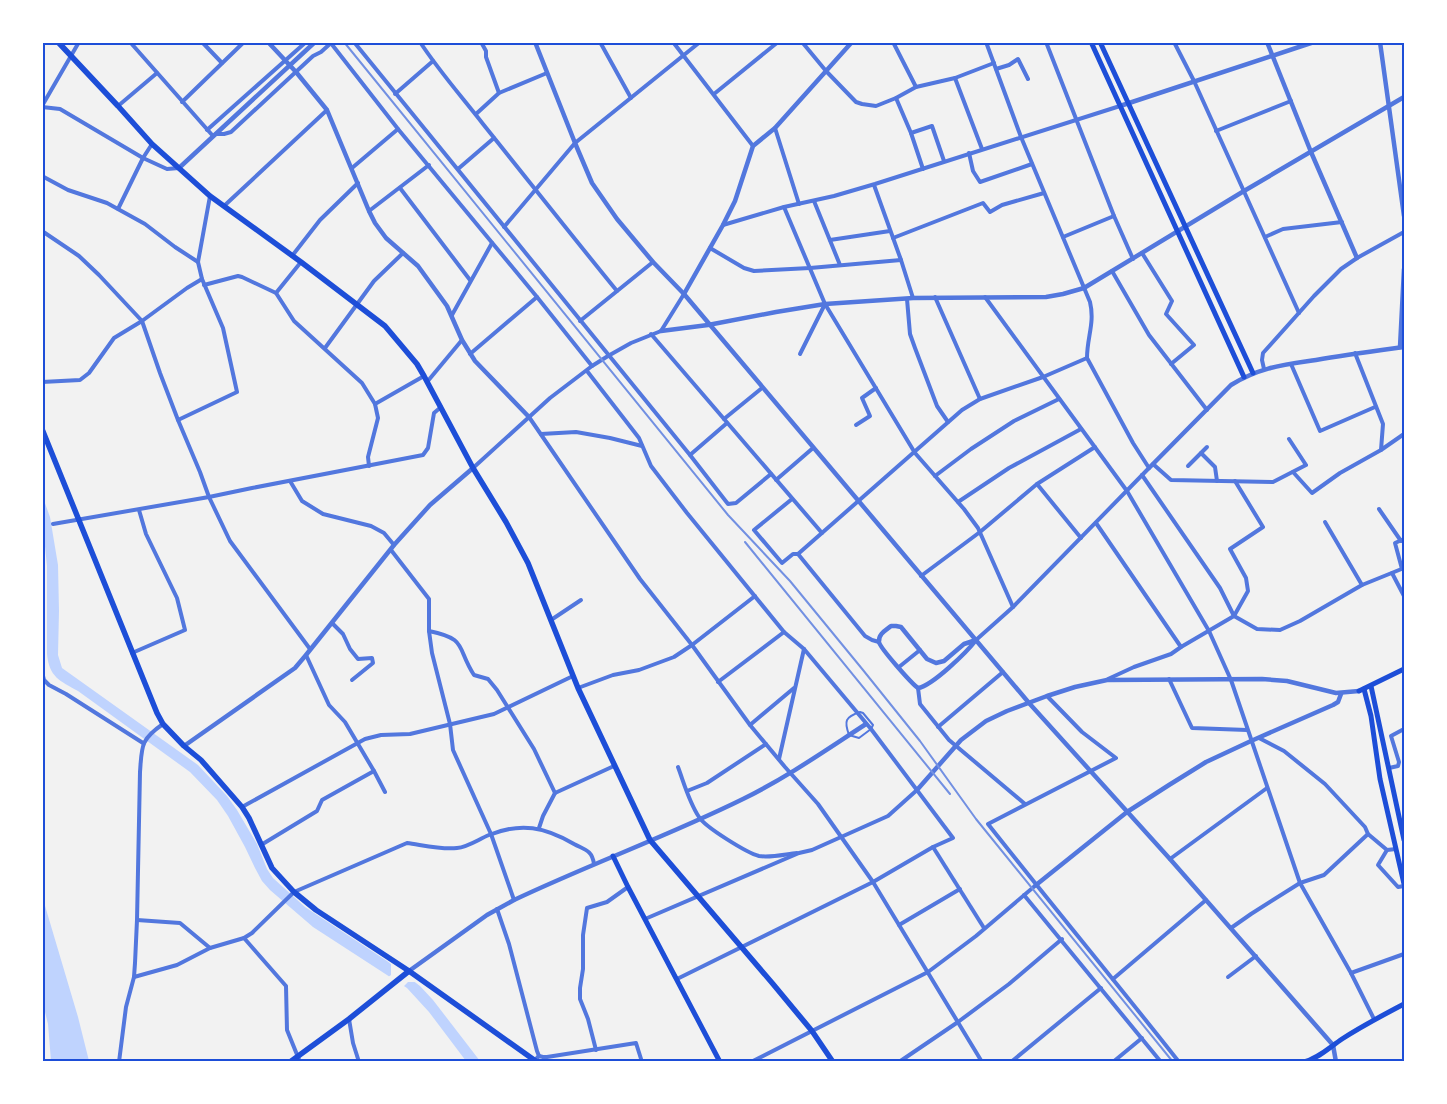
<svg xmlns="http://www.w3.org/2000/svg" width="1447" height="1104" font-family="Poppins,sans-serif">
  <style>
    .water { fill: #bfd3fe }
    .pier { fill: #f2f2f2 }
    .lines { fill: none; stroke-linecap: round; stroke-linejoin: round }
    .service { stroke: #5277de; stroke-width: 2 }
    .minor { stroke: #5277de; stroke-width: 4 }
    .tertiary { stroke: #5277de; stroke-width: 4.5 }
    .secondary { stroke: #1d4ed8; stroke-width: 5 }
    .primary { stroke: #1d4ed8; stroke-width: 5.5 }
    .rail { stroke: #7290e2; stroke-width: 2 }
    .neatline { fill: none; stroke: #1d4ed8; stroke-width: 2 }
  </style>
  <rect width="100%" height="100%" fill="#f2f2f2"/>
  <g class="water">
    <path d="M42,495L50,517L58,565L59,611L58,655L62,668L198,765L227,796L237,810L257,844L267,869L273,878L305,907L387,961L420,986L433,1000L480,1061H466L429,1012L407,988L313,927L270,890L262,881L255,868L245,847L228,816L217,800L190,772L78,691C60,681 49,677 47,654V566L43,527Z"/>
    <polygon points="43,899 78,1017 89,1061 51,1061 48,1024 42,1000"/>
  </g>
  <polygon class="pier" points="391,963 416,982 408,982 402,988 387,978 391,975"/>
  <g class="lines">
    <path class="service" d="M860,712L863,713L873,725L871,729L859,738L849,735C844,721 845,717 860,712Z"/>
    <g class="minor">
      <polyline points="130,42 213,136"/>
      <polyline points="202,42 222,63"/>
      <polyline points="330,42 398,129 537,297 592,366"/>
      <polyline points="354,42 690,455 728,504 736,503 771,474"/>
      <path d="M420,42C439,71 462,97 483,124C528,180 572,236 617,291"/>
      <polyline points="481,42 486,51 486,57 499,93"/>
      <polyline points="600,42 631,98"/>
      <polyline points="673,42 753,146"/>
      <polyline points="802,42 826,71 856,102 862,104 876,106 896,98 916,87 955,78 994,63"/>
      <polyline points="893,42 916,87"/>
      <polyline points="1046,42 1114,216 1133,259"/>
      <polyline points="1174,42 1194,81 1299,313"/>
      <polyline points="996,69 1009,65 1018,59 1028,79"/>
      <polyline points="955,78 982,149"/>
      <polyline points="395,94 433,61"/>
      <polyline points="714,94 778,42"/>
      <polyline points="896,98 911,133 923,169"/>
      <polyline points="182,102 244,42"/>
      <polyline points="42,106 79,42"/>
      <polyline points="118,106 157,73"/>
      <polyline points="42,107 60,109 143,158 167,169 179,168"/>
      <polyline points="476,114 499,93 547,73"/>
      <polyline points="775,128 799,204"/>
      <polyline points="207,130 306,42"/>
      <polyline points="1216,131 1291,101"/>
      <polyline points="911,133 932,126 944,161"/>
      <polyline points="216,134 224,134 231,132 313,56 321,52 331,43"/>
      <polyline points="969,153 973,171 980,182 1032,164"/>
      <polyline points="352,168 398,129"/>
      <polyline points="458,169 494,138"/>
      <polyline points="42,176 68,190 107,203 145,224 175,247 198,262"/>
      <polyline points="874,185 901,260 913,298"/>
      <polyline points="400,188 470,280"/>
      <polyline points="814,201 840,265"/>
      <polyline points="224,206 327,110"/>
      <polyline points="784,207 825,304 915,453 964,509 978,528 1013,607"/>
      <polyline points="118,209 143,158 152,144"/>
      <polyline points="369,211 429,165"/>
      <polyline points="723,225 784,207 834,196 875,184 1120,106"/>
      <polyline points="504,227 575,143 700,42"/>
      <polyline points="42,231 79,256 99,275 142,321 160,373 178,420 200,472 209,497 230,541 310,649"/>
      <polyline points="1063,237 1114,216"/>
      <polyline points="1265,237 1283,229 1342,222"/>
      <polyline points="893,238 983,203 990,212 1002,205 1044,193"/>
      <polyline points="830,240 890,231"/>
      <polyline points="710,248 744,268 754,271 810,268 901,260"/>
      <polyline points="1142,253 1172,301 1166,314 1194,345 1171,364"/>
      <polyline points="292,256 320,220 358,183"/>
      <polyline points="1112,271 1149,335 1207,410"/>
      <polyline points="204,285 238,276 242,277 276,293 294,321 362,383 375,404 378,418 368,457 369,466"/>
      <polyline points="276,293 301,262"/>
      <polyline points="935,297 980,399"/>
      <polyline points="985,297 1127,491 1209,631 1231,680 1300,883 1351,973 1374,1019"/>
      <polyline points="907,299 910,334 915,348 937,406 948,422"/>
      <polyline points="452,315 492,243"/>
      <polyline points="580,321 653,262"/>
      <polyline points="651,334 822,533"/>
      <polyline points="325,348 374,281 403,253"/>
      <polyline points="1355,353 1383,424 1381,450 1404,434"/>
      <polyline points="470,354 537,297"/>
      <polyline points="800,354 825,304"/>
      <polyline points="1291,364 1320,431 1375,407"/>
      <polyline points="1264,369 1262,360 1263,353 1314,296 1341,269 1357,258 1404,232"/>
      <polyline points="587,371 639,438 651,466 687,513 784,632 804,649 871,729 953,838 933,847 873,882 677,979"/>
      <polyline points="42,382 80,380 89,373 114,338 142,321 187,288 202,279"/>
      <polyline points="427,382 462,340"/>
      <polyline points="375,404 424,376"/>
      <polyline points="529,417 640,579 692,645 750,725 785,767 818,804 873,882 982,1062"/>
      <polyline points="724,419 762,388"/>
      <polyline points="178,420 237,392 223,328 202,279 198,262 210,196"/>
      <polyline points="856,425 870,416 862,398 876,388"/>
      <polyline points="541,434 576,432 610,438 642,446"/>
      <polyline points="1201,453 1215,467 1217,481"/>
      <polyline points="690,455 727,423"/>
      <polyline points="1153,464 1171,480 1273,482 1306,465 1289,439"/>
      <polyline points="1188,466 1207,447"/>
      <polyline points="473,468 550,398 592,366 608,356 631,343 661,331 684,294"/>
      <polyline points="1293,472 1312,493 1340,473 1381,450"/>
      <polyline points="1142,475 1220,588 1234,616 1257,629 1280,630 1300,621 1362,585 1404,568"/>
      <polyline points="935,476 971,449 1014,421 1059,399"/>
      <polyline points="776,480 813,448"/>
      <polyline points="290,481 302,501 323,514 371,526 384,533 394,545"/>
      <polyline points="1037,484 1081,538"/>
      <polyline points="792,499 754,530 782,563 793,554 798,554"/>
      <polyline points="958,502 1009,468 1081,429"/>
      <polyline points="1379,509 1401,541"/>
      <polyline points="1325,522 1362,585"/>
      <polyline points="1096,523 1181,647 1234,616 1248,591 1246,578 1230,549 1263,527 1235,481"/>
      <polyline points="53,524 209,497 252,488 423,455 428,448 434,413 441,407"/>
      <polyline points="391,550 429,599 429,631 432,653 450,724 453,750 491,834 514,900"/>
      <polyline points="1402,569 1395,543 1404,539"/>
      <polyline points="1392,573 1404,596"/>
      <polyline points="921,576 980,532 1037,484 1095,447"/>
      <polyline points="551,620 581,600"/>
      <polyline points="332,623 343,634 350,649 358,659 372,658 373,663 352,680"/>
      <path d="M429,631C468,639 456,647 474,675L488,679L497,690L534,749L555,793"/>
      <path d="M976,640L1013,607L1149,468L1133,443L1087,358C1087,337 1095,323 1090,302L1021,137L986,42"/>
      <polyline points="879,642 872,640 865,636 798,554 962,410 980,399 1043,377 1087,358"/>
      <polyline points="132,653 185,630 177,598 146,534 139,510"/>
      <polyline points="306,655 329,705 345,722 374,771 385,792"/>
      <polyline points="899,667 920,650"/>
      <polyline points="42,672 44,680 49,685 66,694 143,743"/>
      <polyline points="1108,679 1134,667 1171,654 1181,647"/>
      <polyline points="1169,679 1192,728 1247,730"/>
      <polyline points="718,682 784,632"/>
      <polyline points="578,688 613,675 639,670 674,657 692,645 755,596"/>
      <polyline points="918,688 920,704 949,740 1025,804"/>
      <path d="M1047,696L1082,732L1116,758L988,824C1051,904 1116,982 1179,1062"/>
      <polyline points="750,725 794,688"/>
      <polyline points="938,727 1003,672"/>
      <polyline points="1259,738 1284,751 1325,784 1365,827 1368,834 1387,850"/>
      <polyline points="779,759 804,649"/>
      <path d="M678,767C684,783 689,802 699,817C705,827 747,853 759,856C771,858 786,854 797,853"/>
      <polyline points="1389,768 1398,766 1399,762 1391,736 1404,729"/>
      <polyline points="687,791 707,783 766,744"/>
      <polyline points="242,807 365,739 381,735 410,734 494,714 573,676"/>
      <polyline points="539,828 543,816 555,793 614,766"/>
      <polyline points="261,845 317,811 322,800 374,771"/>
      <polyline points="933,847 984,928"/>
      <polyline points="1396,849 1387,850 1378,865 1398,887 1404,886"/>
      <polyline points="1170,859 1267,788"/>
      <polyline points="1024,895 1161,1062"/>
      <polyline points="497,909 509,944 537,1051 539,1056"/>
      <polyline points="645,919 799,853 812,850 888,816 917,790"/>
      <polyline points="137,920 180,923 210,948"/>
      <polyline points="899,925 960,889"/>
      <polyline points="1231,928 1251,914 1300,883 1324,875 1368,834"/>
      <polyline points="244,938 286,986 287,1030 300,1062"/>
      <polyline points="1351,973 1404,954"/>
      <path d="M134,977L177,965L210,948L244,938L252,933L294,892L407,843C422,845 442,850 457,848C468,847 479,839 489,835C521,822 545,827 574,844C585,850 592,850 594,864"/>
      <polyline points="1228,977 1256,956"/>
      <polyline points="1113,979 1206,900"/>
      <polyline points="349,1019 353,1043 359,1062"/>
      <polyline points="596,1050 588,1019 580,999 580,988 583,969 583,935 587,908 607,902 628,887"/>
      <polyline points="535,1060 539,1056 543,1057 547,1057 636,1043 642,1062"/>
      <path d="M119,1062L126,1007L134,977L135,963L137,920L140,772C142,746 140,740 163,724"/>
      <polyline points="751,1062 928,972 976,936 1036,885"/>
      <polyline points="899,1062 958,1022 1009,984 1062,939"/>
      <polyline points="1011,1062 1101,988"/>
      <polyline points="1113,1062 1142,1038"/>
    </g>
    <g class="tertiary">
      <polyline points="268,42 296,72 327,110 369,211 375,223 386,238 418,266 447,306 462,340 475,361 529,417"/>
      <polyline points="535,42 575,143 592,183 617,219 653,262 684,294 1029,703 1170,859 1333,1045 1336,1062"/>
      <polyline points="1267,42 1311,152 1357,258"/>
      <polyline points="1380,42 1404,216"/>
      <polyline points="1120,106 1314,42"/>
      <polyline points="179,168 315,42"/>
      <polyline points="684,294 723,225 735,201 753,146 775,128 852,42"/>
      <polyline points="661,331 708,325 776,312 825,304 913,298 1046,297 1063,294 1084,288 1244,191 1404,97"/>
      <polyline points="1400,347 1404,269"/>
      <path d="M1149,468L1231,385C1260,367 1283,365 1316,360C1345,355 1375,351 1404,347"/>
      <path d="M891,626H896L901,627L927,659L936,663L944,661L964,644L976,640C967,652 932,686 918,688C912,684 880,648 879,642C878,634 886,630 891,626Z"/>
      <polyline points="184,746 295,668 306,655 394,545 430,505 473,468"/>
      <polyline points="917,790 961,740 986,721 1007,711 1047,696 1075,687 1107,680 1262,679 1287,681 1336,693 1359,691"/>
      <polyline points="1036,885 1127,812 1169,785 1206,762 1251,741 1333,705 1338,702 1341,694"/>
      <path d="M409,971L487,915L514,900C590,864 668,836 743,799C786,778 826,750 866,724"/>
    </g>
    <g class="secondary">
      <polyline points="1091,42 1244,377"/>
      <polyline points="1100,42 1253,373"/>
      <polyline points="1371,686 1404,840"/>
      <polyline points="1364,689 1371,716 1380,779 1404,884"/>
      <polyline points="1359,691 1404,669"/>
      <polyline points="613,856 628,887 720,1062"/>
      <path d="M1304,1062C1319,1058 1330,1047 1342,1039C1362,1026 1383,1015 1404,1004"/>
    </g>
    <g class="primary">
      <polyline points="58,42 118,106 152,144 210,196 301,262 385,326 417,364 424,376 473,468 506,522 528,563 578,688 650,840 773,984 812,1031 833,1062"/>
      <polyline points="42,429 157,713 163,724 184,746 201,760 242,807 249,818 272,868 294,892 316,910 409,971 537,1062"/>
      <polyline points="290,1062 349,1019 409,971"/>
    </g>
    <g class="rail">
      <polyline points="344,42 728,515 790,581 863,670 920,741 976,819 1173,1062"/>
      <polyline points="745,542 950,794"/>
    </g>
  </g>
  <rect width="1447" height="1104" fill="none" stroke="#ffffff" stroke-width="88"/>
  <rect x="44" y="44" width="1359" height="1016" class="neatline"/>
</svg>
